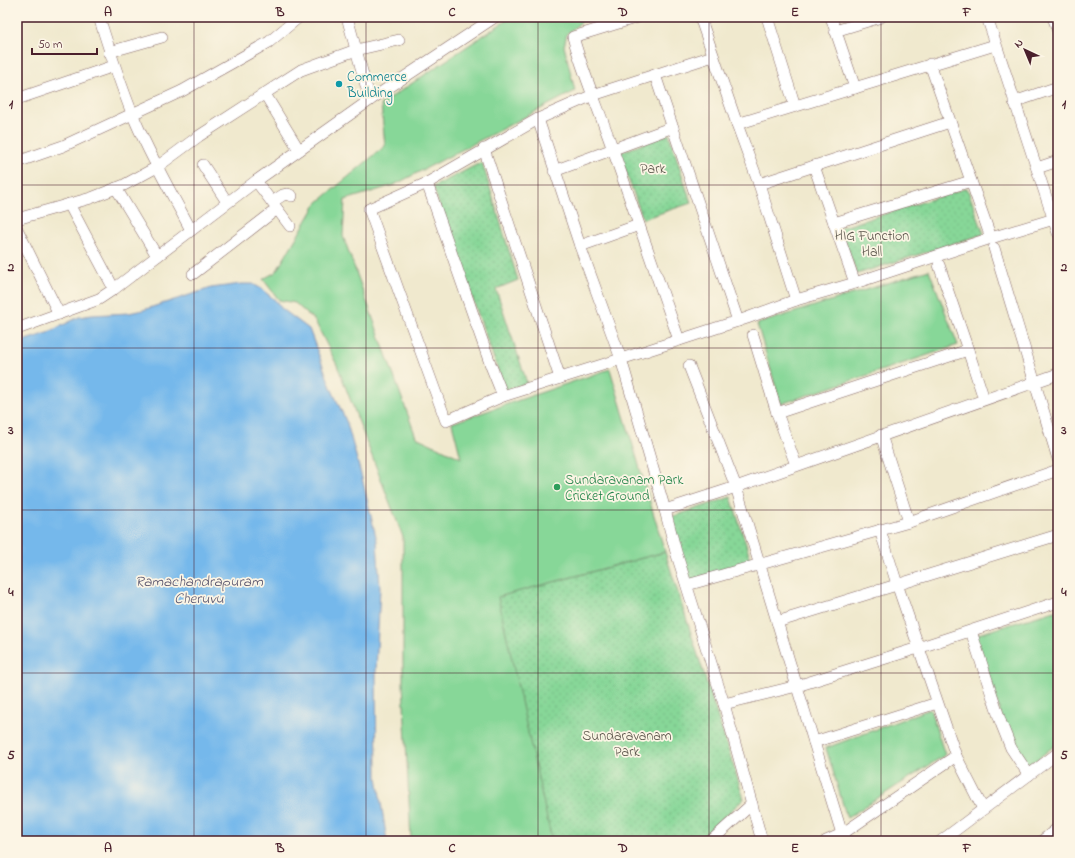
<svg xmlns="http://www.w3.org/2000/svg" width="1075" height="858" font-family="'Indie Flower',sans-serif">
  <style>
    .grass { fill: #87d798; stroke: #687b62 }
    .park { fill: url(#park-dots); stroke: #687b62 }
    .water { fill: #75b8eb; stroke: #606c8b }
    .lines { fill: none; stroke-linecap: round; stroke-linejoin: round }
    .minor-casing { stroke: #846664; stroke-width: 12 }
    .minor { stroke: #fff; stroke-width: 11 }
    .grid { fill: none; stroke: #4a1f2b; stroke-width: 1; stroke-opacity: 0.55 }
    .culture-dot { fill: #0f9aa8; stroke: #fcf5e5; stroke-width: 1.5 }
    .leisure-dot { fill: #2e9e5b; stroke: #fcf5e5; stroke-width: 1.5 }
    .labels { text-anchor: middle; stroke-width: 3.5; stroke-linejoin: round; paint-order: stroke }
    .culture-label { font-size: 14px; fill: #0d838f; stroke: #fcf5e5; text-anchor: start }
    .park-label { font-size: 14px; fill: #5c564c; stroke: #fcf5e5 }
    .leisure-label { font-size: 14px; fill: #27864d; stroke: #fcf5e5; text-anchor: start }
    .water-label { font-size: 15px; font-style: italic; fill: #59556e; stroke: #fcf5e5 }
    .neatline { fill: none; stroke: #4a1f2b; stroke-width: 1.5 }
    .grid-label { font-size: 13px; text-anchor: middle; font-weight: bold; fill: #4a1f2b }
  </style>
  <defs>
    <pattern id="park-dots" width="8" height="8" patternUnits="userSpaceOnUse"><rect width="8" height="8" fill="#87d798"/><path d="M2 2h.1M6 6h.1" fill="none" stroke="#76b883" stroke-width="1.8" stroke-linecap="round"/></pattern>
  </defs>
  <rect width="100%" height="100%" fill="#fcf5e5"/>
  <filter id="ink" filterUnits="userSpaceOnUse"><feTurbulence type="fractalNoise" baseFrequency=".025" numOctaves="2"/><feDisplacementMap in="SourceGraphic" scale="8" xChannelSelector="R" yChannelSelector="G"/><feConvolveMatrix kernelMatrix="1 2 1 2 8 2 1 2 1" color-interpolation-filters="sRGB"/></filter>
  <filter id="wash" filterUnits="userSpaceOnUse"><feTurbulence type="fractalNoise" baseFrequency=".012" numOctaves="4" result="noise"/><feDisplacementMap in="SourceGraphic" scale="16" xChannelSelector="R" yChannelSelector="G"/><feGaussianBlur stdDeviation="0.9" result="paint"/><feColorMatrix in="noise" values="0 0 0 0 0 0 0 0 0 0 0 0 0 0 0 0 0 1.4 0 .05"/><feComposite in="paint" operator="in"/></filter>
  <g filter="url(#wash)">
    <rect width="100%" height="100%" fill="#f0e9ce"/>
    <g class="grass">
      <polygon points="511,17 598,17 582,21 567,34 564,46 575,91 394,185 345,200 343,236 416,437 461,458 452,423 610,369 665,552 499,597 556,841 411,841 403,684 403,537 337,365 315,321 295,303 279,300 263,279 276,272 317,203 385,146 381,104"/>
      <polygon points="929,270 958,345 781,404 757,324"/>
      <polygon points="1058,610 1058,743 1026,768 1009,739 975,635"/>
      <polygon points="930,709 945,755 847,818 826,748"/>
    </g>
    <g class="park">
      <polygon points="669,134 691,203 643,219 619,153"/>
      <polygon points="482,162 518,280 496,289 527,383 505,390 433,187"/>
      <polygon points="967,188 984,234 857,274 840,228"/>
      <polygon points="731,497 751,560 689,581 668,518"/>
      <polygon points="665,552 744,799 697,841 552,841 498,597"/>
    </g>
    <polygon class="water" points="241,284 253,284 260,288 275,300 281,308 309,329 332,390 347,423 362,478 377,541 380,588 376,671 377,777 387,841 17,841 17,343 47,333 79,317 92,315 129,313 143,310 211,288"/>
  </g>
  <g filter="url(#ink)">
    <g class="lines">
      <g class="minor-casing">
        <g id="minor">
          <path d="M99,17C109,49 119,81 132,113C148,153 171,192 191,230"/>
          <polyline points="347,17 370,100"/>
          <path d="M638,17L573,37C584,76 600,112 613,150C635,213 657,277 679,340"/>
          <polyline points="700,17 737,124 759,184 796,300"/>
          <polyline points="767,17 795,106"/>
          <polyline points="831,17 855,88"/>
          <polyline points="987,17 1058,233"/>
          <polyline points="1053,17 1058,31"/>
          <polyline points="835,31 881,17"/>
          <polyline points="109,52 162,37"/>
          <polyline points="713,56 593,95 538,119 427,183 369,209 446,421 503,396 621,359 747,318 796,300 855,283 991,238 1054,219"/>
          <polyline points="930,64 991,238"/>
          <polyline points="655,75 738,321"/>
          <polyline points="265,94 299,150"/>
          <polyline points="17,99 114,66"/>
          <polyline points="1014,102 1058,87"/>
          <polyline points="538,119 580,246 621,359 665,510 676,552 724,704 762,841"/>
          <polyline points="737,124 995,45"/>
          <polyline points="484,149 560,378"/>
          <polyline points="17,162 63,146 182,91 269,42 299,17"/>
          <polyline points="203,165 227,202"/>
          <polyline points="814,166 855,283"/>
          <polyline points="1037,168 1058,161"/>
          <polyline points="554,171 673,127"/>
          <polyline points="256,181 290,226"/>
          <polyline points="427,183 491,366 503,396"/>
          <polyline points="759,184 950,122"/>
          <polyline points="116,188 157,256"/>
          <polyline points="272,202 283,195 288,194 292,196"/>
          <polyline points="69,204 114,289"/>
          <polyline points="17,219 91,198 124,185 157,167 199,136 301,70 356,50 399,40"/>
          <polyline points="834,223 971,181"/>
          <polyline points="17,229 59,314"/>
          <polyline points="580,246 639,225"/>
          <polyline points="994,248 1058,459"/>
          <polyline points="939,265 968,350 984,399"/>
          <polyline points="193,274 277,209"/>
          <polyline points="17,329 99,299 114,289 256,181 370,100 495,17"/>
          <polyline points="753,335 777,413 796,465"/>
          <polyline points="689,366 736,487 842,834 847,841"/>
          <polyline points="777,413 968,350"/>
          <polyline points="881,435 909,522"/>
          <polyline points="665,510 736,487 1058,374"/>
          <polyline points="880,530 897,584 956,756 983,809"/>
          <polyline points="687,585 909,522 1058,470"/>
          <polyline points="777,622 1058,535"/>
          <polyline points="971,631 1001,723 1011,748 1029,775"/>
          <polyline points="724,704 797,686 918,648 1058,602"/>
          <polyline points="814,742 937,703"/>
          <polyline points="711,841 752,804"/>
          <polyline points="826,841 842,834 956,756"/>
          <polyline points="941,841 1058,753"/>
          <polyline points="1042,841 1058,828"/>
        </g>
      </g>
      <use href="#minor" class="minor"/>
    </g>
  </g>
  <path class="grid" d="M194,17V841M366,17V841M538,17V841M709,17V841M881,17V841M17,185H1058M17,348H1058M17,510H1058M17,673H1058"/>
  <circle class="culture-dot" cx="339" cy="84" r="4"/>
  <circle class="leisure-dot" cx="557" cy="487" r="4"/>
  <g class="labels">
    <g class="culture-label">
      <text x="347" y="81">Commerce<tspan x="347" dy="16">Building</tspan></text>
    </g>
    <g class="park-label">
      <text x="653" y="173">Park</text>
      <text x="872" y="240">HIG Function<tspan x="872" dy="16">Hall</tspan></text>
      <text x="627" y="740">Sundaravanam<tspan x="627" dy="16">Park</tspan></text>
    </g>
    <g class="leisure-label">
      <text x="565" y="484">Sundaravanam Park<tspan x="565" dy="16">Cricket Ground</tspan></text>
    </g>
    <g class="water-label">
      <text x="199" y="586">Ramachandrapuram<tspan x="199" dy="17">Cheruvu</tspan></text>
    </g>
  </g>
  <rect width="1075" height="858" fill="none" stroke="#fcf5e5" stroke-width="44"/>
  <g transform="translate(1025 50) rotate(316)" stroke="#fcf5e5" stroke-width="3" paint-order="stroke">
  <path d="M0-3L7 15L0 10L-7 15Z" fill="#4a1f2b"/>
  <text y="-6" font-size="11" font-weight="bold" text-anchor="middle" fill="#4a1f2b">N</text>
  </g>
  <path d="M32 48v6h65v-6" fill="none" stroke="#4a1f2b" stroke-width="2"/>
  <text x="38" y="48" font-size="12" fill="#4a1f2b" stroke="#fcf5e5" stroke-width="3" paint-order="stroke">50 m</text>
  <rect x="22" y="22" width="1031" height="814" class="neatline"/>
  <g class="grid-label">
    <text x="108" y="16">A</text>
    <text x="280" y="16">B</text>
    <text x="452" y="16">C</text>
    <text x="623" y="16">D</text>
    <text x="795" y="16">E</text>
    <text x="967" y="16">F</text>
    <text x="11" y="108">1</text>
    <text x="1064" y="108">1</text>
    <text x="11" y="271">2</text>
    <text x="1064" y="271">2</text>
    <text x="11" y="434">3</text>
    <text x="1064" y="434">3</text>
    <text x="11" y="596">4</text>
    <text x="1064" y="596">4</text>
    <text x="11" y="759">5</text>
    <text x="1064" y="759">5</text>
    <text x="108" y="852">A</text>
    <text x="280" y="852">B</text>
    <text x="452" y="852">C</text>
    <text x="623" y="852">D</text>
    <text x="795" y="852">E</text>
    <text x="967" y="852">F</text>
  </g>
</svg>
